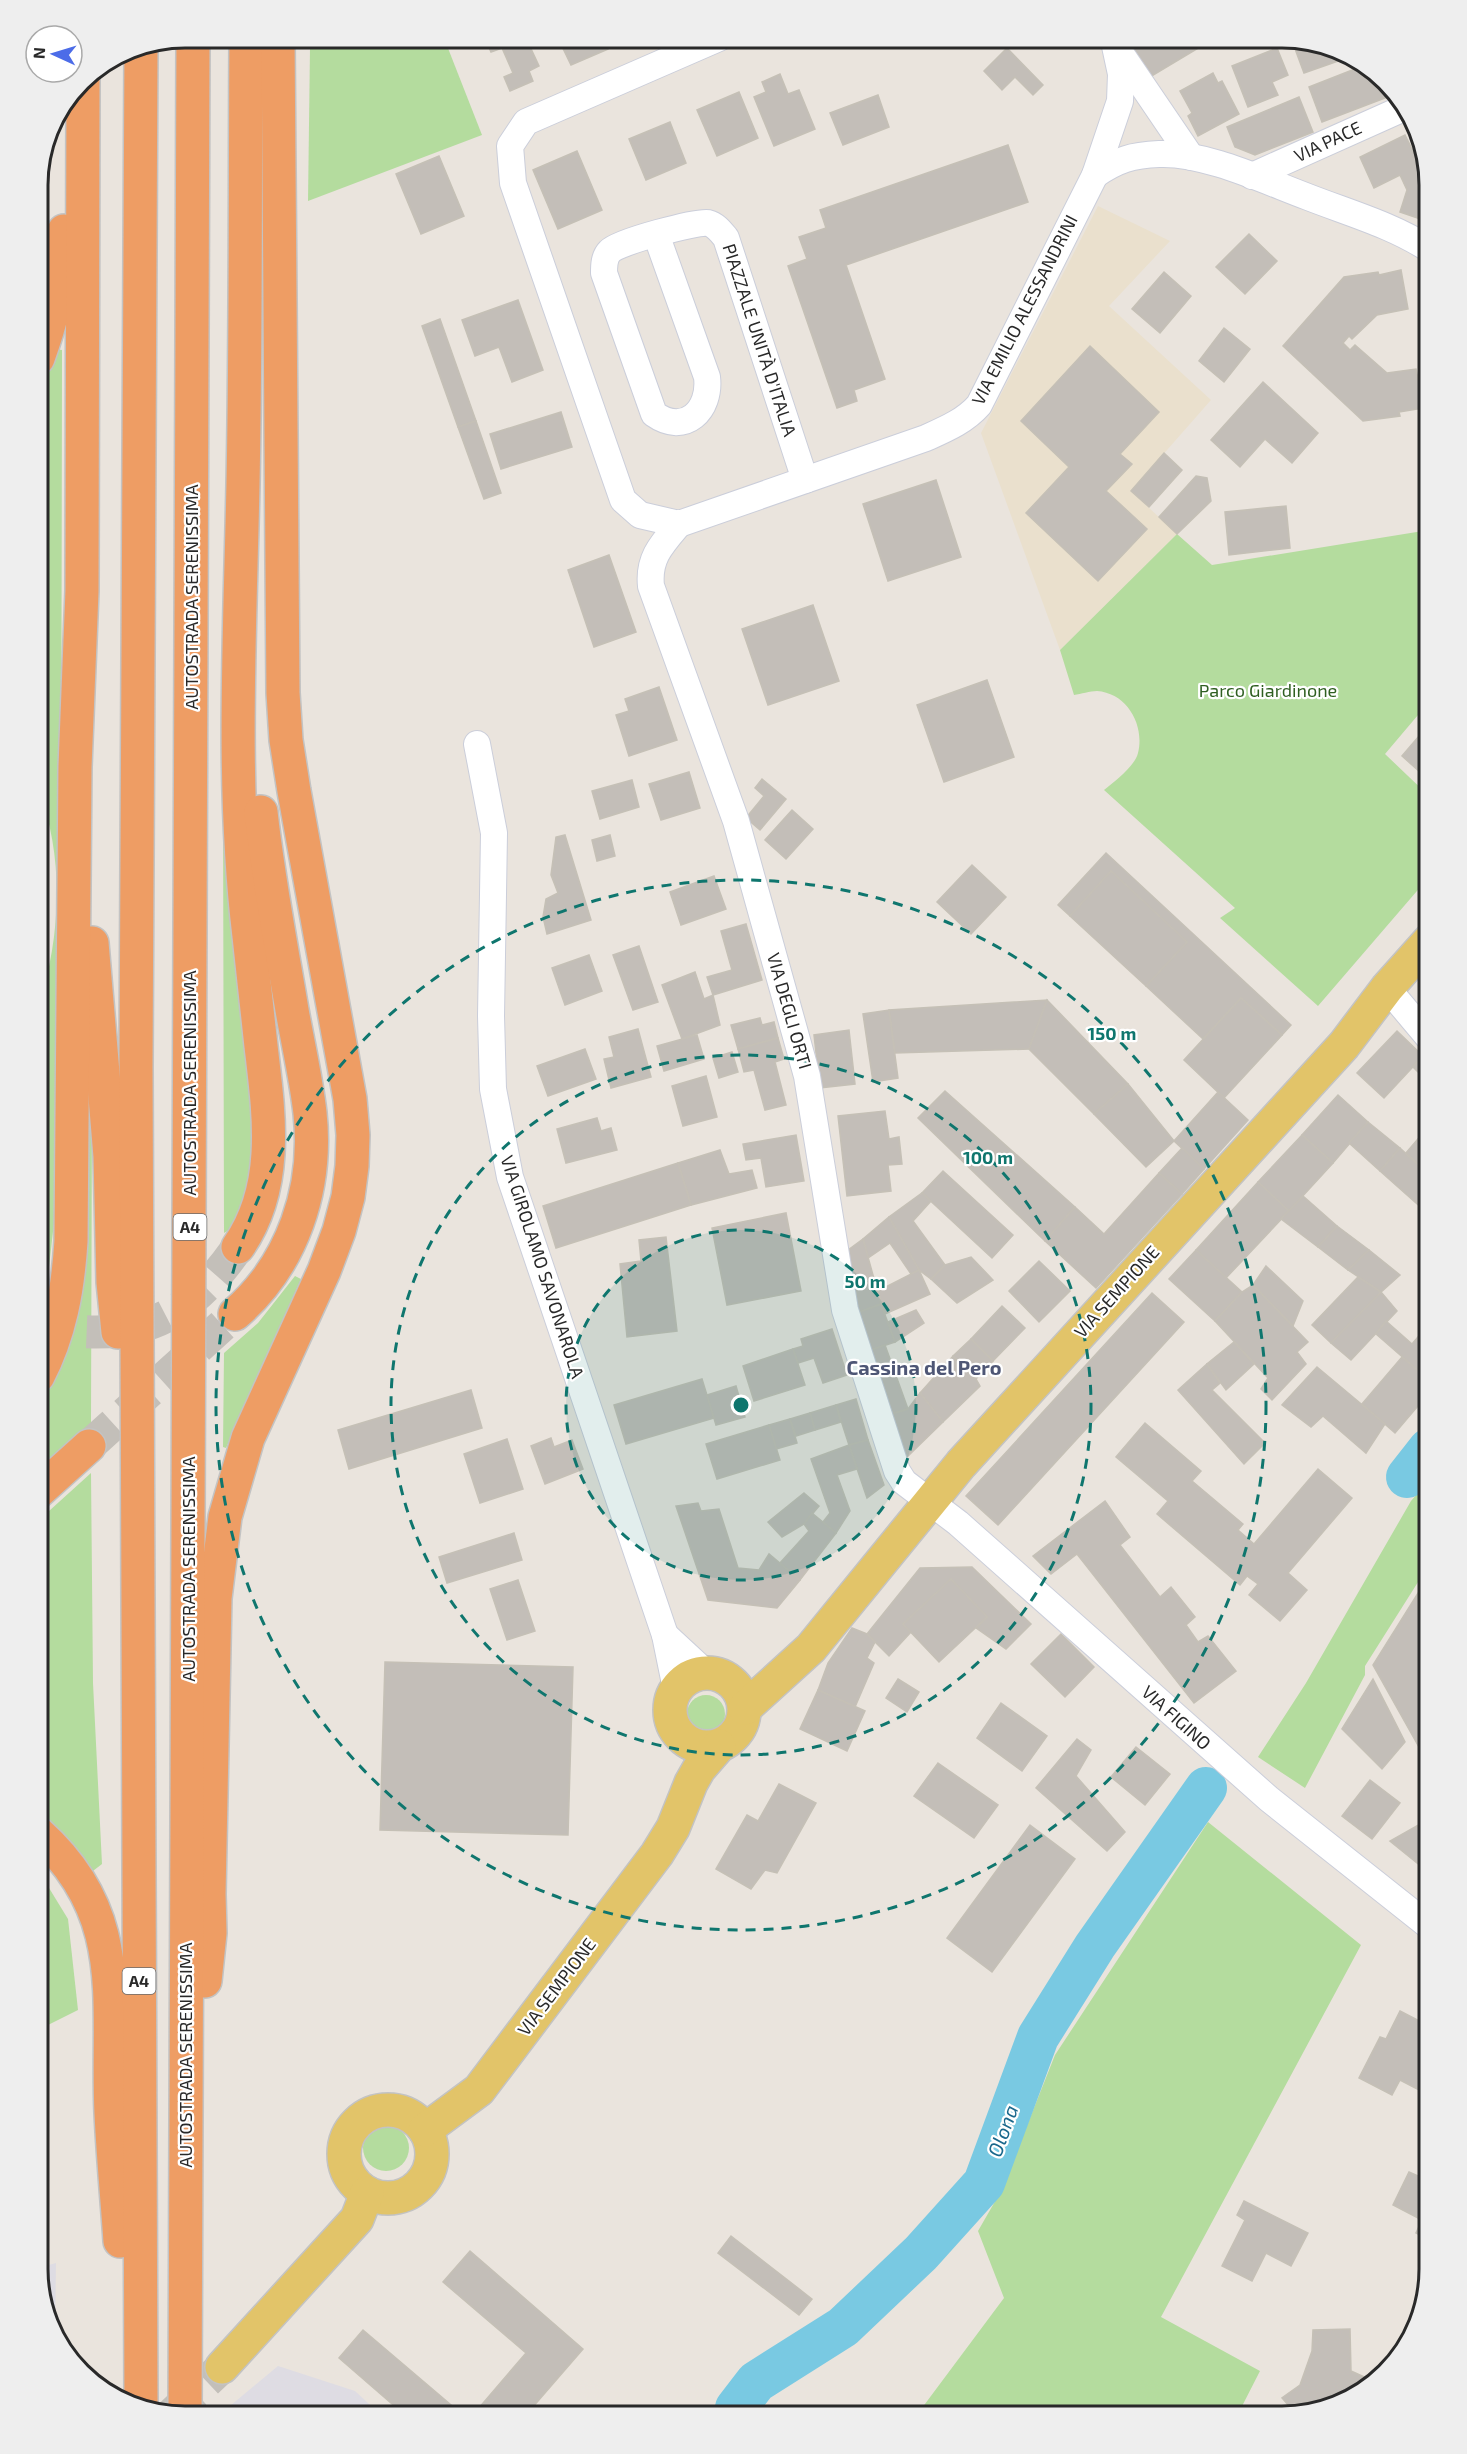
<svg xmlns="http://www.w3.org/2000/svg" width="1467" height="2454" font-family="'Exo 2',sans-serif">
  <style>
    .industrial { fill: #dedce3 }
    .education { fill: #eae0cd }
    .green { fill: #b4dc9e }
    .lines { fill: none; stroke-linecap: round; stroke-linejoin: round }
    .river { stroke: #79c9e2; stroke-width: 42 }
    .building { fill: #c3beb8; stroke: #c5c0b6; stroke-width: 1.5 }
    .primary-tunnel { stroke: #c3bfb9; stroke-width: 33; stroke-dasharray: 33 16; stroke-linecap: butt }
    .highway-tunnel { stroke: #c3bfb9; stroke-width: 33; stroke-dasharray: 33 16; stroke-linecap: butt }
    .street-casing { stroke: #cbceda; stroke-width: 28 }
    .primary-casing { stroke: #c3c3c3; stroke-width: 36 }
    .highway-casing { stroke: #c3c3c3; stroke-width: 36 }
    .street { stroke: #fff; stroke-width: 26 }
    .primary { stroke: #e2c469; stroke-width: 33 }
    .highway { stroke: #ee9d64; stroke-width: 33 }
    .ring { fill: none; stroke: #0f766e; stroke-width: 3; stroke-dasharray: 10 8 }
    .labels { text-anchor: middle; stroke-width: 4.5; stroke-linejoin: round; paint-order: stroke }
    .shield { fill: #fff; stroke: #696969; stroke-width: 1.5 }
    .shield-label { font-size: 16px; font-weight: bold; fill: #292929 }
    .street-label { font-size: 18px; fill: #292929; stroke: #fff }
    .park-label { font-size: 18px; fill: #2f5f21; stroke: #fff }
    .neighbourhood-label { font-size: 20px; font-weight: bold; fill: #4e5675; stroke: #fff }
    .water-label { font-size: 20px; font-style: italic; fill: #1a688c; stroke: #fff }
    .rim { fill: none; stroke: #292929; stroke-width: 3 }
    .centre { fill: #0f766e; stroke: #fff; stroke-width: 3 }
    .ring-label { font-size: 18px; text-anchor: middle; font-weight: bold; fill: #0f766e; stroke: #fff; stroke-width: 4.5; stroke-linejoin: round; paint-order: stroke }
  </style>
  <rect width="100%" height="100%" fill="#eae4dd"/>
  <g class="industrial">
    <polygon points="56,2263 55,2336 38,2268"/>
    <polygon points="278,2366 355,2391 382,2416 218,2416"/>
  </g>
  <polygon class="education" points="1098,206 1170,241 1109,306 1211,400 1131,491 1177,534 1060,650 981,433"/>
  <g class="green">
    <polygon points="342,38 444,38 482,135 308,201 310,48"/>
    <polygon points="46,139 42,250 38,287 38,176"/>
    <path d="M54,349L62,350L61,914L55,1214L44,1311L38,1309V1008C61,937 65,858 38,788V387L45,374Z"/>
    <path d="M1429,530V702L1385,754L1429,796V877L1318,1006L1220,918L1235,908L1104,790C1114,782 1135,766 1138,753C1145,725 1127,693 1097,691C1090,691 1081,694 1074,695L1060,650L1177,534L1212,565Z"/>
    <path d="M223,791L256,1133C254,1159 251,1222 224,1233Z"/>
    <polygon points="85,1068 92,1099 91,1424 38,1472 38,1399 44,1390"/>
    <polygon points="295,1276 301,1279 226,1448 223,1447 224,1353 258,1323"/>
    <polygon points="91,1473 93,1683 102,1864 89,1874 51,1828 38,1816 38,1521"/>
    <polygon points="1429,1480 1429,1575 1425,1571 1365,1666 1365,1675 1305,1788 1258,1757 1306,1683 1411,1501"/>
    <circle cx="706" cy="1714" r="19"/>
    <polygon points="1208,1822 1361,1945 1161,2317 1260,2371 1237,2416 916,2416 1004,2298 978,2231 1001,2191 1055,2055"/>
    <polygon points="38,1870 68,1919 78,2010 38,2030"/>
    <circle cx="386" cy="2148" r="23"/>
  </g>
  <g class="lines">
    <g class="river">
      <polyline points="1407,1477 1429,1449"/>
      <polyline points="736,2416 736,2408 756,2382 843,2327 921,2253 984,2183 1038,2037 1095,1946 1206,1788"/>
    </g>
  </g>
  <g class="building">
    <polygon points="485,38 526,38 539,66 529,71 533,81 510,91 504,77 513,73 502,48 491,52"/>
    <polygon points="558,38 603,38 608,49 571,65"/>
    <polygon points="1143,38 1201,38 1205,44 1150,77 1132,45"/>
    <polygon points="1291,38 1339,54 1341,60 1304,73"/>
    <polygon points="1007,48 1043,85 1033,95 1015,77 1002,90 984,71"/>
    <polygon points="1277,48 1288,75 1272,82 1278,95 1248,107 1232,66"/>
    <polygon points="1357,60 1364,63 1393,95 1322,122 1309,87 1360,67"/>
    <polygon points="1213,73 1218,83 1222,81 1239,114 1198,136 1188,116 1192,113 1180,91"/>
    <polygon points="780,74 788,94 799,90 815,129 774,146 754,97 766,92 762,82"/>
    <polygon points="739,92 758,138 717,156 697,110"/>
    <polygon points="878,95 889,127 843,145 830,113"/>
    <polygon points="1299,97 1313,132 1255,155 1235,147 1227,127"/>
    <polygon points="670,122 686,163 646,180 629,139"/>
    <polygon points="1405,135 1429,182 1429,222 1400,212 1407,190 1400,175 1374,188 1360,157"/>
    <polygon points="1008,145 1028,202 846,265 885,379 854,390 857,401 837,408 788,266 807,259 799,237 826,228 820,210"/>
    <polygon points="577,151 602,210 558,229 533,170"/>
    <polygon points="439,156 464,216 421,234 396,174"/>
    <polygon points="1249,234 1277,261 1245,294 1216,267"/>
    <polygon points="1401,270 1408,309 1377,315 1352,339 1349,336 1343,343 1350,350 1355,345 1387,373 1416,369 1424,408 1399,412 1400,416 1363,421 1283,346 1344,277 1378,272 1379,275"/>
    <polygon points="1164,272 1191,296 1160,333 1132,309"/>
    <polygon points="518,300 543,370 512,382 499,347 475,356 462,320"/>
    <polygon points="440,319 476,421 458,427 422,326"/>
    <polygon points="1224,328 1250,349 1224,382 1199,361"/>
    <polygon points="1090,346 1159,412 1120,454 1132,464 1106,491 1147,529 1098,581 1026,513 1069,467 1021,421"/>
    <polygon points="1263,382 1318,433 1292,463 1265,439 1240,467 1211,440"/>
    <polygon points="561,412 572,447 501,469 490,434"/>
    <polygon points="476,421 501,493 484,499 458,427"/>
    <polygon points="1164,453 1182,470 1149,507 1131,491"/>
    <polygon points="1196,476 1207,478 1211,501 1177,534 1159,517"/>
    <polygon points="936,480 961,557 888,581 863,504"/>
    <polygon points="1286,506 1290,548 1229,555 1225,512"/>
    <polygon points="609,555 636,632 594,647 568,570"/>
    <polygon points="813,605 839,681 768,705 742,629"/>
    <polygon points="987,680 1014,757 944,782 917,705"/>
    <polygon points="659,687 677,740 629,756 616,715 629,711 625,699"/>
    <polygon points="1425,729 1429,733 1429,780 1402,756"/>
    <polygon points="689,772 700,808 661,820 649,784"/>
    <polygon points="762,779 786,799 760,830 746,818 764,796 755,788"/>
    <polygon points="632,780 639,807 600,819 592,791"/>
    <polygon points="792,810 813,829 786,859 765,840"/>
    <polygon points="565,835 591,920 547,934 543,917 546,899 558,893 551,875 556,837"/>
    <polygon points="610,835 615,856 597,861 592,840"/>
    <polygon points="1106,853 1291,1025 1282,1035 1241,998 1203,1039 1146,986 1187,942 1111,871 1070,916 1058,905"/>
    <polygon points="972,865 1006,897 971,934 937,902"/>
    <polygon points="1111,871 1187,942 1146,986 1070,916"/>
    <polygon points="714,876 726,909 681,925 670,892"/>
    <polygon points="746,924 762,980 713,995 707,977 732,970 721,931"/>
    <polygon points="639,946 658,1002 633,1010 613,955"/>
    <polygon points="589,955 602,991 565,1005 552,968"/>
    <polygon points="695,972 704,999 713,995 720,1025 682,1039 662,985"/>
    <polygon points="1241,998 1282,1035 1224,1098 1184,1060"/>
    <polygon points="1047,1000 1029,1049 895,1053 889,1010"/>
    <polygon points="1047,1000 1128,1084 1094,1114 1029,1049"/>
    <polygon points="889,1010 898,1078 873,1082 863,1014"/>
    <polygon points="760,1018 762,1025 774,1022 778,1038 738,1049 731,1025"/>
    <polygon points="638,1029 651,1077 611,1088 604,1059 614,1057 609,1037"/>
    <polygon points="849,1030 855,1084 820,1088 814,1035"/>
    <polygon points="1397,1031 1423,1056 1384,1098 1357,1073"/>
    <polygon points="697,1035 704,1059 664,1071 657,1046"/>
    <polygon points="778,1038 784,1059 775,1062 786,1105 765,1110 754,1070 744,1072 738,1049"/>
    <polygon points="585,1049 596,1079 548,1096 537,1066"/>
    <polygon points="732,1052 738,1072 719,1078 713,1058"/>
    <polygon points="1423,1056 1429,1063 1429,1083 1413,1067"/>
    <polygon points="706,1076 717,1117 683,1126 672,1086"/>
    <polygon points="1128,1084 1174,1141 1146,1167 1094,1114"/>
    <polygon points="945,1091 1075,1207 1045,1241 918,1118"/>
    <polygon points="1218,1092 1248,1120 1204,1169 1174,1141"/>
    <polygon points="1338,1095 1368,1122 1333,1163 1302,1135"/>
    <polygon points="885,1111 889,1139 899,1137 902,1164 888,1165 891,1191 847,1196 838,1116"/>
    <polygon points="597,1118 601,1131 611,1128 617,1150 566,1163 557,1129"/>
    <polygon points="1368,1122 1400,1148 1380,1171 1349,1143"/>
    <polygon points="1429,1126 1429,1158 1422,1168 1406,1153"/>
    <polygon points="796,1135 804,1181 766,1187 761,1158 746,1160 743,1144"/>
    <polygon points="1302,1135 1333,1163 1289,1211 1258,1182"/>
    <polygon points="1182,1148 1204,1169 1182,1194 1159,1173"/>
    <polygon points="1400,1148 1429,1175 1429,1206 1425,1211 1380,1171"/>
    <polygon points="720,1150 729,1174 752,1170 757,1188 691,1205 678,1163"/>
    <polygon points="678,1163 691,1205 556,1248 543,1206"/>
    <polygon points="943,1171 1013,1235 992,1258 922,1193"/>
    <polygon points="1159,1173 1182,1194 1096,1288 1045,1241 1075,1207 1104,1234"/>
    <polygon points="1258,1182 1289,1211 1226,1278 1196,1250"/>
    <polygon points="922,1193 931,1201 913,1221 945,1265 931,1279 919,1270 889,1217"/>
    <polygon points="1303,1196 1337,1226 1318,1247 1281,1219"/>
    <polygon points="786,1213 801,1291 727,1305 712,1228"/>
    <polygon points="889,1217 919,1270 911,1274 890,1243 868,1258 863,1239"/>
    <polygon points="1337,1226 1369,1250 1348,1270 1318,1247"/>
    <polygon points="666,1237 677,1331 627,1337 620,1264 641,1261 639,1240"/>
    <polygon points="863,1239 881,1304 857,1313 844,1253"/>
    <polygon points="1196,1250 1242,1292 1215,1321 1169,1279"/>
    <polygon points="1369,1250 1400,1275 1381,1292 1348,1270"/>
    <polygon points="971,1257 993,1280 957,1303 931,1279 945,1265"/>
    <polygon points="1039,1261 1070,1291 1039,1322 1009,1291"/>
    <polygon points="1266,1266 1303,1301 1293,1326 1253,1285"/>
    <polygon points="919,1270 930,1294 885,1314 878,1291"/>
    <polygon points="1358,1277 1381,1292 1331,1343 1312,1325"/>
    <polygon points="1253,1285 1308,1342 1297,1352 1306,1364 1272,1400 1261,1389 1268,1378 1215,1321 1242,1292"/>
    <polygon points="1381,1292 1397,1311 1351,1360 1331,1343"/>
    <polygon points="1152,1293 1184,1322 998,1525 966,1496"/>
    <polygon points="881,1304 895,1342 871,1350 857,1313"/>
    <polygon points="1002,1306 1025,1328 993,1361 971,1339"/>
    <polygon points="916,1310 924,1323 895,1342 888,1322"/>
    <polygon points="1386,1321 1412,1344 1429,1324 1429,1380 1376,1334"/>
    <polygon points="832,1329 847,1375 823,1383 814,1358 798,1363 793,1349 803,1346 801,1339"/>
    <polygon points="971,1339 993,1361 976,1379 953,1356"/>
    <polygon points="1234,1342 1254,1364 1226,1390 1207,1364"/>
    <polygon points="885,1345 908,1409 888,1415 871,1350"/>
    <polygon points="793,1349 805,1385 754,1401 743,1366"/>
    <polygon points="953,1356 976,1379 980,1386 943,1422 920,1393"/>
    <polygon points="1402,1357 1429,1380 1429,1393 1395,1433 1362,1404"/>
    <polygon points="1207,1364 1220,1383 1212,1390 1265,1443 1244,1464 1178,1390"/>
    <polygon points="1317,1367 1385,1424 1366,1453 1323,1416 1311,1427 1282,1405"/>
    <polygon points="702,1379 714,1418 626,1444 614,1405"/>
    <polygon points="736,1386 745,1417 716,1425 707,1395"/>
    <polygon points="471,1390 482,1428 349,1469 338,1430"/>
    <polygon points="920,1393 943,1422 905,1459 888,1415 908,1409"/>
    <polygon points="856,1399 868,1440 849,1445 836,1405"/>
    <polygon points="836,1405 841,1422 815,1430 810,1413"/>
    <polygon points="810,1413 815,1430 796,1436 790,1419"/>
    <polygon points="790,1419 797,1443 776,1449 769,1425"/>
    <polygon points="1145,1423 1201,1471 1192,1481 1243,1524 1238,1530 1254,1544 1318,1469 1352,1498 1288,1573 1307,1590 1280,1621 1249,1595 1258,1584 1247,1576 1240,1585 1157,1514 1168,1501 1116,1457"/>
    <polygon points="769,1425 780,1460 717,1479 706,1444"/>
    <polygon points="551,1438 554,1447 572,1440 583,1469 545,1484 531,1446"/>
    <polygon points="507,1439 523,1489 480,1503 464,1454"/>
    <polygon points="868,1440 884,1485 867,1498 849,1445"/>
    <polygon points="849,1445 857,1469 837,1475 850,1511 836,1533 823,1522 830,1513 811,1459"/>
    <polygon points="804,1493 819,1506 804,1524 782,1537 768,1522"/>
    <polygon points="1105,1501 1130,1537 1120,1545 1160,1597 1171,1587 1195,1617 1186,1625 1198,1642 1208,1636 1236,1671 1194,1703 1077,1554 1051,1574 1033,1556"/>
    <polygon points="698,1503 701,1511 719,1509 738,1568 759,1570 769,1554 800,1580 777,1608 708,1600 676,1506"/>
    <polygon points="812,1513 836,1533 800,1580 780,1563 809,1531 804,1524"/>
    <polygon points="514,1533 522,1560 447,1583 439,1557"/>
    <polygon points="972,1567 1031,1624 1006,1649 976,1628 987,1617 951,1579 903,1624 911,1632 889,1656 867,1634 920,1568"/>
    <polygon points="951,1579 987,1617 939,1662 903,1624"/>
    <polygon points="518,1580 535,1631 507,1640 490,1589"/>
    <polygon points="1425,1582 1429,1589 1429,1765 1373,1665"/>
    <polygon points="852,1628 867,1634 875,1642 867,1658 874,1663 855,1707 818,1690 828,1663"/>
    <polygon points="1061,1634 1094,1667 1065,1697 1031,1664"/>
    <polygon points="385,1662 573,1667 568,1835 380,1830"/>
    <polygon points="898,1679 919,1692 907,1712 886,1698"/>
    <polygon points="1373,1679 1405,1742 1382,1769 1342,1729"/>
    <polygon points="818,1690 865,1711 847,1751 800,1729"/>
    <polygon points="1001,1703 1047,1736 1022,1771 977,1738"/>
    <polygon points="1077,1739 1091,1750 1076,1776 1125,1832 1107,1851 1036,1788"/>
    <polygon points="1136,1747 1170,1774 1145,1805 1111,1777"/>
    <polygon points="938,1763 998,1805 974,1838 914,1796"/>
    <polygon points="1370,1780 1400,1803 1372,1839 1342,1816"/>
    <polygon points="779,1784 816,1803 777,1873 765,1870 751,1889 716,1869 747,1815 758,1821"/>
    <polygon points="1429,1819 1429,1869 1427,1871 1390,1841"/>
    <polygon points="1030,1825 1075,1859 992,1972 947,1938"/>
    <polygon points="1400,2011 1429,2026 1429,2088 1426,2086 1423,2092 1400,2080 1392,2095 1359,2078 1380,2037 1386,2039"/>
    <polygon points="1409,2172 1427,2180 1429,2176 1429,2240 1416,2233 1422,2220 1393,2205"/>
    <polygon points="1244,2201 1308,2233 1291,2266 1266,2253 1252,2281 1222,2266 1245,2220 1237,2215"/>
    <polygon points="731,2236 812,2299 799,2315 718,2253"/>
    <polygon points="470,2251 583,2349 525,2416 472,2416 526,2353 443,2282"/>
    <polygon points="1350,2329 1351,2371 1371,2380 1347,2401 1340,2403 1333,2400 1322,2407 1295,2413 1282,2398 1300,2385 1312,2351 1313,2330"/>
    <polygon points="363,2330 464,2416 406,2416 339,2358"/>
    <polygon points="341,2407 351,2416 333,2416"/>
  </g>
  <g class="lines">
    <polyline class="primary-tunnel" points="171,2415 222,2367"/>
    <g class="highway-tunnel">
      <path d="M38,1326C131,1343 183,1326 238,1247"/>
      <polyline points="89,1446 235,1314"/>
    </g>
    <g class="street-casing">
      <g id="street">
        <path d="M719,38L526,122L510,146L513,183L623,500L640,515L679,524L926,438C946,429 965,421 979,405L1095,175L1120,101L1121,74L1115,46"/>
        <polyline points="1119,51 1191,157"/>
        <path d="M1095,175C1117,160 1132,155 1159,154C1204,152 1265,181 1308,197C1349,213 1392,225 1429,249"/>
        <polyline points="1252,176 1404,108"/>
        <path d="M656,234L707,377C711,410 685,436 654,414L604,273C604,265 604,257 610,251C618,242 697,221 708,223C716,225 721,232 726,238L805,480"/>
        <path d="M679,524C662,544 648,558 651,586L736,821L807,1076L845,1310L897,1471L904,1482L958,1523L1269,1799L1429,1926"/>
        <polyline points="477,744 494,833 491,1016 493,1089 510,1177 665,1635 676,1689"/>
        <polyline points="1387,988 1429,1038"/>
        <polyline points="665,1635 705,1672"/>
      </g>
    </g>
    <g class="primary-casing">
      <g id="primary">
        <circle cx="707" cy="1710" r="37"/>
        <polyline points="745,1708 811,1648 961,1464 1344,1045 1387,988 1429,941"/>
        <circle cx="388" cy="2154" r="44"/>
        <polyline points="425,2130 479,2090 657,1854 673,1828 691,1783 699,1769 719,1746"/>
        <polyline points="222,2367 357,2219 367,2193"/>
      </g>
    </g>
    <g class="highway-casing">
      <g id="highway">
        <path d="M38,358C53,317 63,275 64,231"/>
        <polyline points="92,943 110,1156 113,1282 118,1332"/>
        <path d="M238,1247C280,1187 269,1114 261,1046C257,1009 253,973 249,936C231,787 240,634 243,484C246,335 245,186 246,38"/>
        <path d="M235,1314C293,1264 318,1188 310,1113C306,1078 298,1044 292,1010C281,944 268,878 261,812"/>
        <path d="M38,1376C60,1334 68,1289 71,1241L75,767L82,591L83,79"/>
        <polyline points="38,1492 89,1446"/>
        <path d="M38,1833C130,1915 106,2003 111,2113C113,2156 117,2198 120,2241"/>
        <polyline points="205,1981 210,1933 209,1894 215,1598 225,1517 248,1438 324,1271 339,1231 348,1197 352,1166 353,1135 350,1099 294,791 286,740 283,693 278,38"/>
        <polyline points="141,2404 136,1067 141,46"/>
        <polyline points="185,2416 193,38"/>
      </g>
    </g>
    <use href="#street" class="street"/>
    <use href="#primary" class="primary"/>
    <use href="#highway" class="highway"/>
  </g>
  <circle cx="741" cy="1405" r="175" fill="#0f766e" fill-opacity=".12"/>
  <g class="ring">
    <circle cx="741" cy="1405" r="175"/>
    <circle cx="741" cy="1405" r="350"/>
    <circle cx="741" cy="1405" r="525"/>
  </g>
  <g class="labels">
    <g class="shield">
      <rect x="173.5" y="1214" width="33" height="26" rx="4.5"/>
      <rect x="122.5" y="1968" width="33" height="26" rx="4.5"/>
    </g>
    <g class="shield-label">
      <text x="190" y="1233">A4</text>
      <text x="139" y="1987">A4</text>
    </g>
    <g class="street-label">
      <text transform="translate(1328 142) rotate(-25)" y="6">VIA PACE</text>
      <text transform="translate(1025 310) rotate(-63)" y="6">VIA EMILIO ALESSANDRINI</text>
      <text transform="translate(759 340) rotate(72)" y="6">PIAZZALE UNITÀ D'ITALIA</text>
      <text transform="translate(192 597) rotate(-90)" y="6">AUTOSTRADA SERENISSIMA</text>
      <text transform="translate(789 1011) rotate(74)" y="6">VIA DEGLI ORTI</text>
      <text transform="translate(190 1083) rotate(-90)" y="6">AUTOSTRADA SERENISSIMA</text>
      <text transform="translate(542 1267) rotate(72)" y="6">VIA GIROLAMO SAVONAROLA</text>
      <text transform="translate(1117 1292) rotate(-48)" y="6">VIA SEMPIONE</text>
      <text transform="translate(189 1569) rotate(-90)" y="6">AUTOSTRADA SERENISSIMA</text>
      <text transform="translate(1176 1718) rotate(42)" y="6">VIA FIGINO</text>
      <text transform="translate(557 1987) rotate(-53)" y="6">VIA SEMPIONE</text>
      <text transform="translate(186 2055) rotate(-90)" y="6">AUTOSTRADA SERENISSIMA</text>
    </g>
    <g class="park-label">
      <text x="1268" y="697">Parco Giardinone</text>
    </g>
    <g class="neighbourhood-label">
      <text x="924" y="1375">Cassina del Pero</text>
    </g>
    <g class="water-label">
      <text transform="translate(1003 2131) rotate(-70)" y="7">Olona</text>
    </g>
  </g>
  <path d="M0 0H1467V2454H0ZM185 48H1282A137 137 0 0 1 1419 185V2269A137 137 0 0 1 1282 2406H185A137 137 0 0 1 48 2269V185A137 137 0 0 1 185 48Z" fill="#eee" fill-rule="evenodd"/>
  <path class="rim" d="M185 48H1282A137 137 0 0 1 1419 185V2269A137 137 0 0 1 1282 2406H185A137 137 0 0 1 48 2269V185A137 137 0 0 1 185 48Z"/>
  <circle cx="741" cy="1405" r="9" class="centre"/>
  <g class="ring-label">
    <text x="1112" y="1040">150 m</text>
    <text x="988" y="1164">100 m</text>
    <text x="865" y="1288">50 m</text>
  </g>
  <g transform="translate(54 54) rotate(274)"><circle r="28" fill="#ffffff" stroke="#a9a9a9" stroke-width="1.5"/>
  <path d="M0-4.5L10 22L0 15L-10 22Z" fill="#4c6ce8"/>
  <text y="-9" font-size="16" font-weight="bold" text-anchor="middle" fill="#292929">N</text>
  </g>
</svg>
